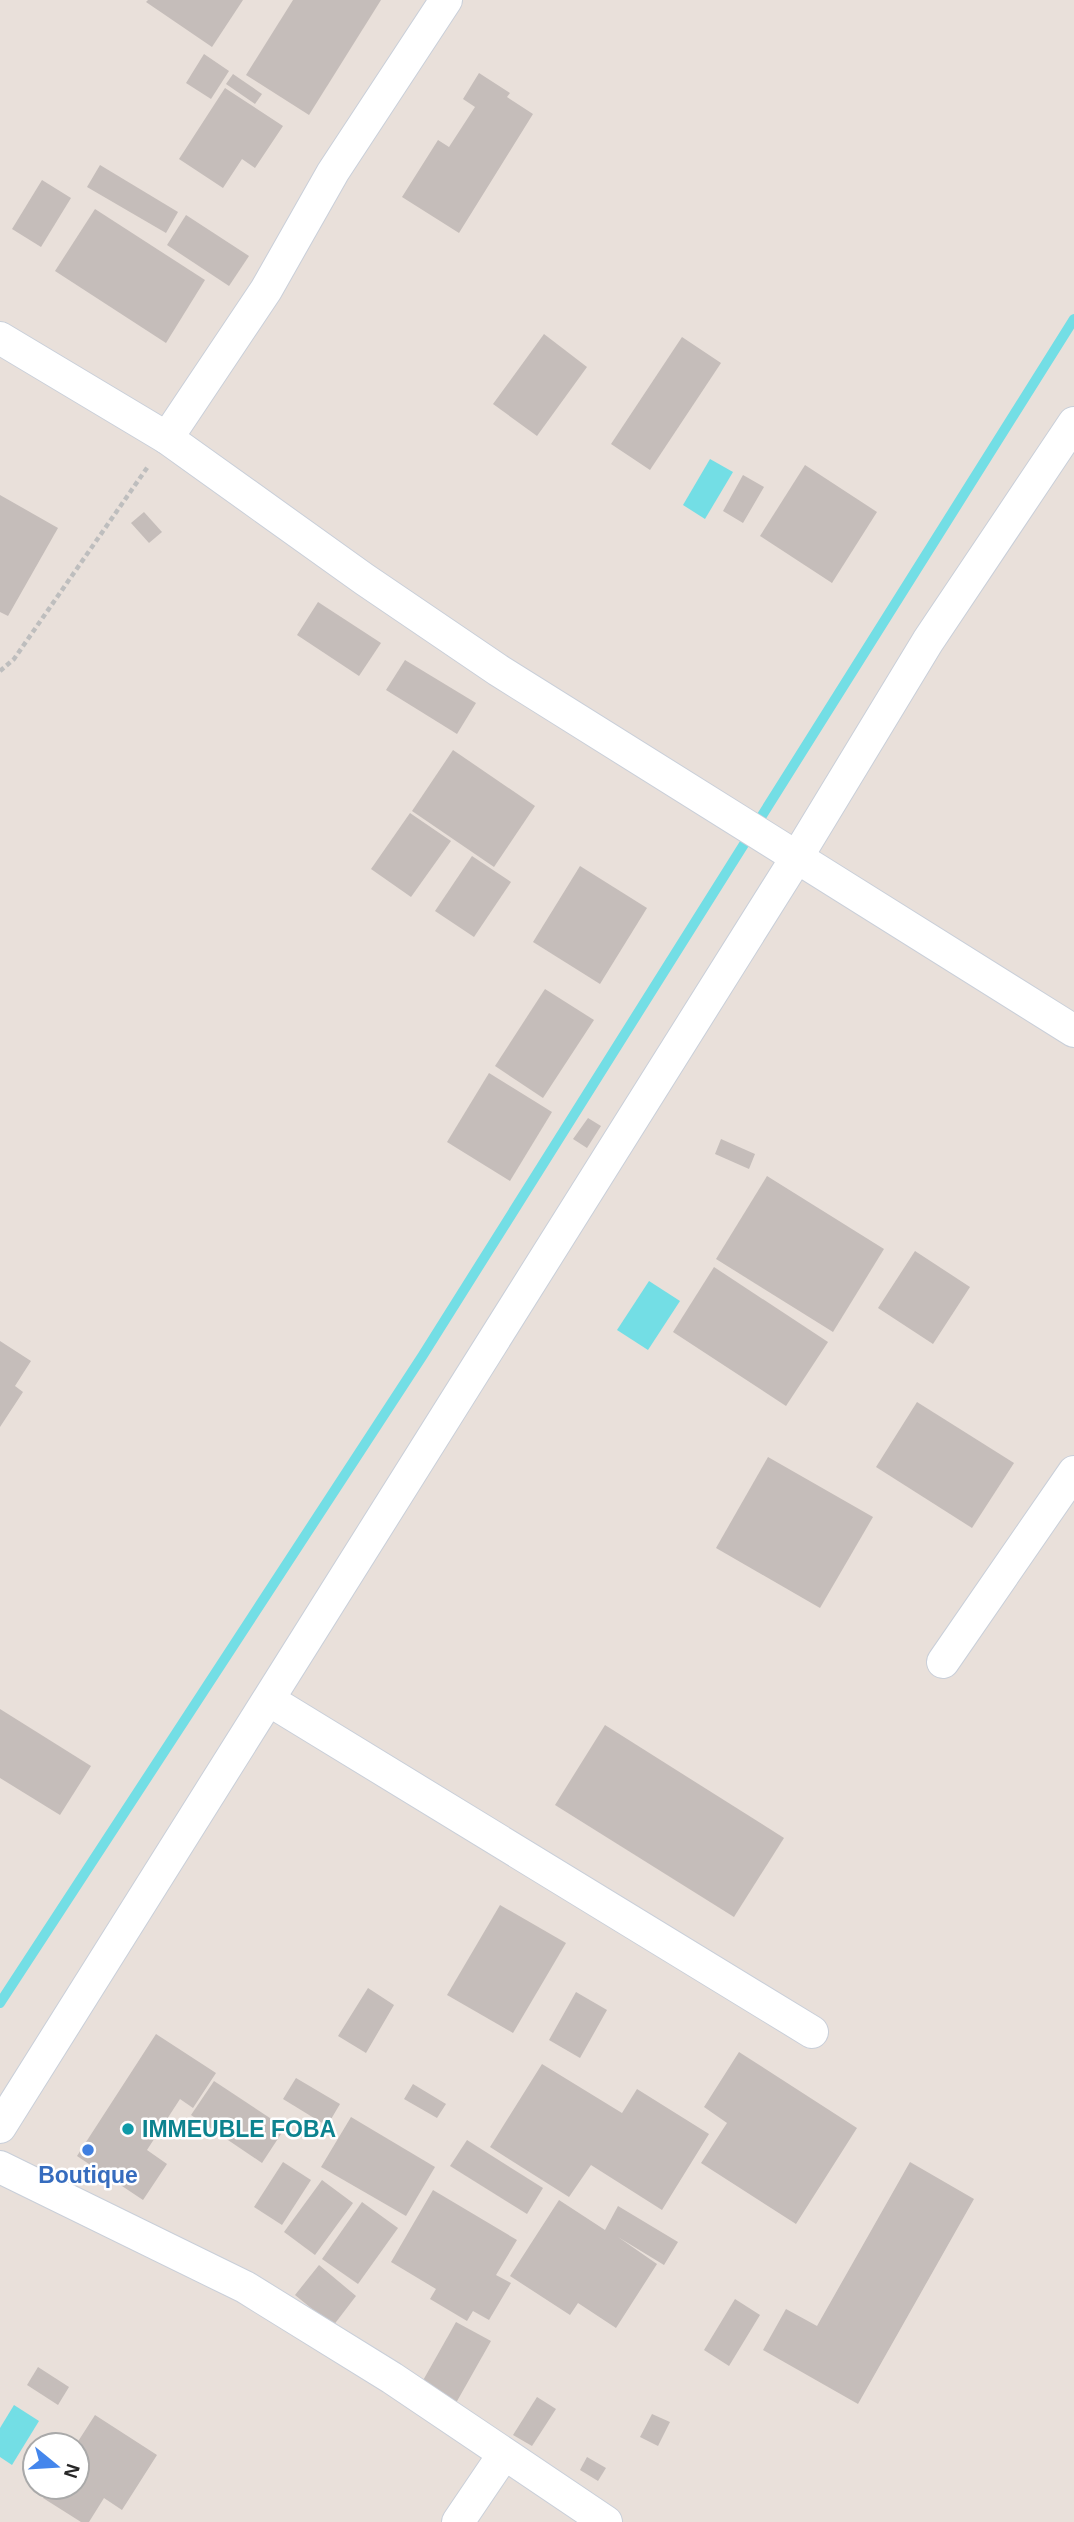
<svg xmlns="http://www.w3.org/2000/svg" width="1074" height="2522" font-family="Arial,sans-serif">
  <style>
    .water { fill: #73dee5 }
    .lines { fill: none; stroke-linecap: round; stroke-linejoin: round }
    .stream { stroke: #73dee5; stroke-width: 10 }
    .building { fill: #c5bdba }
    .minor-casing { stroke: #c9cfd9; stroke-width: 34 }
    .path { stroke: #bebebe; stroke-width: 4.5; stroke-dasharray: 5 3.5; stroke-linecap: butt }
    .minor { stroke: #fff; stroke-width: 32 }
    .culture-dot { fill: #0f9aa8; stroke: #fff; stroke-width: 2.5 }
    .shop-dot { fill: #3f7fe0; stroke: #fff; stroke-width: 2.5 }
    .labels { text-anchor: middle; stroke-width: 5; stroke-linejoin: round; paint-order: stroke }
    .culture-label { font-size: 23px; font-weight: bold; fill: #0d838f; stroke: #fff; text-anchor: start }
    .shop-label { font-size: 23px; font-weight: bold; fill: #366cbe; stroke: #fff }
  </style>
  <rect width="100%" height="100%" fill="#e9e0da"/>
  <g class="water">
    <polygon points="710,459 733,472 705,519 683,505"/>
    <polygon points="649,1281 680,1301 648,1350 617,1330"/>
    <polygon points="14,2405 39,2421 12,2465 0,2457 0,2428"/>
  </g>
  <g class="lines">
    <polyline class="stream" points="0,2003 423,1355 1074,319"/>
  </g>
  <g class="building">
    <polygon points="148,0 243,0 212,47 146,2"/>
    <polygon points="293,0 381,0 309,115 246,75"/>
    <polygon points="204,54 229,71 211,99 186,83"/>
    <polygon points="479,73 510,93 507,97 533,114 459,233 402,197 438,140 449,147 475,107 463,99"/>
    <polygon points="233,74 262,94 255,104 226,84"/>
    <polygon points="225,88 283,126 255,168 242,159 223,188 179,159"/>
    <polygon points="100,165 178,212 166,233 87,187"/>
    <polygon points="42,180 71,198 41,247 12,229"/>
    <polygon points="95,209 205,280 166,343 55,271"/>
    <polygon points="186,215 249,256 229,286 167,245"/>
    <polygon points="544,334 587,367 537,436 493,404"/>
    <polygon points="682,337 721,363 650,470 611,444"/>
    <polygon points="805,465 877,512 832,583 760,536"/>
    <polygon points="743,475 764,487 743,523 723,511"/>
    <polygon points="0,495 58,528 8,616 0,612"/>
    <polygon points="144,512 162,532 149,543 131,523"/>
    <polygon points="318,602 381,643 359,676 297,635"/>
    <polygon points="405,660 476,703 457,734 386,690"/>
    <polygon points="453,750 535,806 494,867 412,811"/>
    <polygon points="410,813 451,841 411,897 371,869"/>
    <polygon points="472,856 511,882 474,937 435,911"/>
    <polygon points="580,866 647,908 600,984 533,942"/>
    <polygon points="545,989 594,1020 543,1098 495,1066"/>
    <polygon points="489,1073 552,1112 510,1181 447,1142"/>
    <polygon points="588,1118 601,1126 587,1148 573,1139"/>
    <polygon points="721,1139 755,1154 749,1169 715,1154"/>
    <polygon points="767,1176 884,1249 833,1332 716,1259"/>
    <polygon points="915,1251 970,1287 933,1344 878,1308"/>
    <polygon points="714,1267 828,1342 786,1406 673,1332"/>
    <polygon points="0,1341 31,1361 15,1386 23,1392 0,1427"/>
    <polygon points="917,1402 1014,1463 972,1528 876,1467"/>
    <polygon points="768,1457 873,1517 820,1608 716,1548"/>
    <polygon points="0,1709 91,1766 60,1815 0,1778"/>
    <polygon points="605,1725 784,1838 734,1917 555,1805"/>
    <polygon points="500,1905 566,1943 513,2033 447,1995"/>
    <polygon points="368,1988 394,2005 366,2053 338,2036"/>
    <polygon points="576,1992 607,2010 580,2058 549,2040"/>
    <polygon points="156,2034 216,2073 193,2108 180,2099 147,2150 167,2164 143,2200 77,2156"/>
    <polygon points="739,2052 857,2128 796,2224 701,2163 727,2123 704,2107"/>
    <polygon points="542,2064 622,2113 637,2089 709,2134 662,2210 591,2165 569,2197 490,2147"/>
    <polygon points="296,2078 340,2104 327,2126 283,2099"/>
    <polygon points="214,2081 285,2128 262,2163 191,2115"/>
    <polygon points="413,2084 446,2104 437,2118 404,2099"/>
    <polygon points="351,2117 435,2167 406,2216 321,2167"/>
    <polygon points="467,2140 543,2188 527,2214 450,2166"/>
    <polygon points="283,2162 311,2180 282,2225 254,2207"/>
    <polygon points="910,2162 974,2199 858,2404 763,2350 786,2309 817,2326"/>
    <polygon points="322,2180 353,2203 315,2255 284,2232"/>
    <polygon points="433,2190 517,2240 496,2275 511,2283 489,2320 473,2311 467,2321 430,2299 436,2289 391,2262"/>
    <polygon points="559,2200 605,2230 618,2206 678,2242 664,2265 618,2237 657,2264 616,2328 578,2303 570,2315 510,2276"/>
    <polygon points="362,2202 398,2228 358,2284 322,2259"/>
    <polygon points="319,2265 356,2296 333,2326 295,2295"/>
    <polygon points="735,2299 760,2315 729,2366 704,2350"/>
    <polygon points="456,2322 491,2341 456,2403 421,2384"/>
    <polygon points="38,2367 69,2387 58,2405 27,2385"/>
    <polygon points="537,2397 556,2409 532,2446 513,2435"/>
    <polygon points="652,2414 670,2422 658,2446 640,2437"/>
    <polygon points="95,2415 157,2455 122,2510 104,2498 89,2522 81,2522 43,2498 49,2487 77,2487 77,2443"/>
    <polygon points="587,2457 606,2468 598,2481 580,2470"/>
  </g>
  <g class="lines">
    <g class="minor-casing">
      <g id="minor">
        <polyline points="0,338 167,438 364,579 498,670 1074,1031"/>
        <polyline points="167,438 266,290 333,172 446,0"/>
        <polyline points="943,1662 1074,1472"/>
        <polyline points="269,1700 812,2032"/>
        <polyline points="0,2127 797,857 928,641 1074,423"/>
        <polyline points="0,2167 245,2287 392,2378 606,2522"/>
        <polyline points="458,2522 504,2454"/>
      </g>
    </g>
    <polyline class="path" points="0,671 14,659 149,465"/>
    <use href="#minor" class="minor"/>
  </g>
  <circle class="culture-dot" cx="128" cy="2129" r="7"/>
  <circle class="shop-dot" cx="88" cy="2150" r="7"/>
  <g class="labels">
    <g class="culture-label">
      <text x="142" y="2137">IMMEUBLE FOBA</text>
    </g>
    <g class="shop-label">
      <text x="88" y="2183">Boutique</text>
    </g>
  </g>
  <g transform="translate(56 2466) rotate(108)"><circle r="33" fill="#ffffff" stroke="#a9a9a9" stroke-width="2"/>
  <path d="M0-5L12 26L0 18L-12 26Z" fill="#4486ec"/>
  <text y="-10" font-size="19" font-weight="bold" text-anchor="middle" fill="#282828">N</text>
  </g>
</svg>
